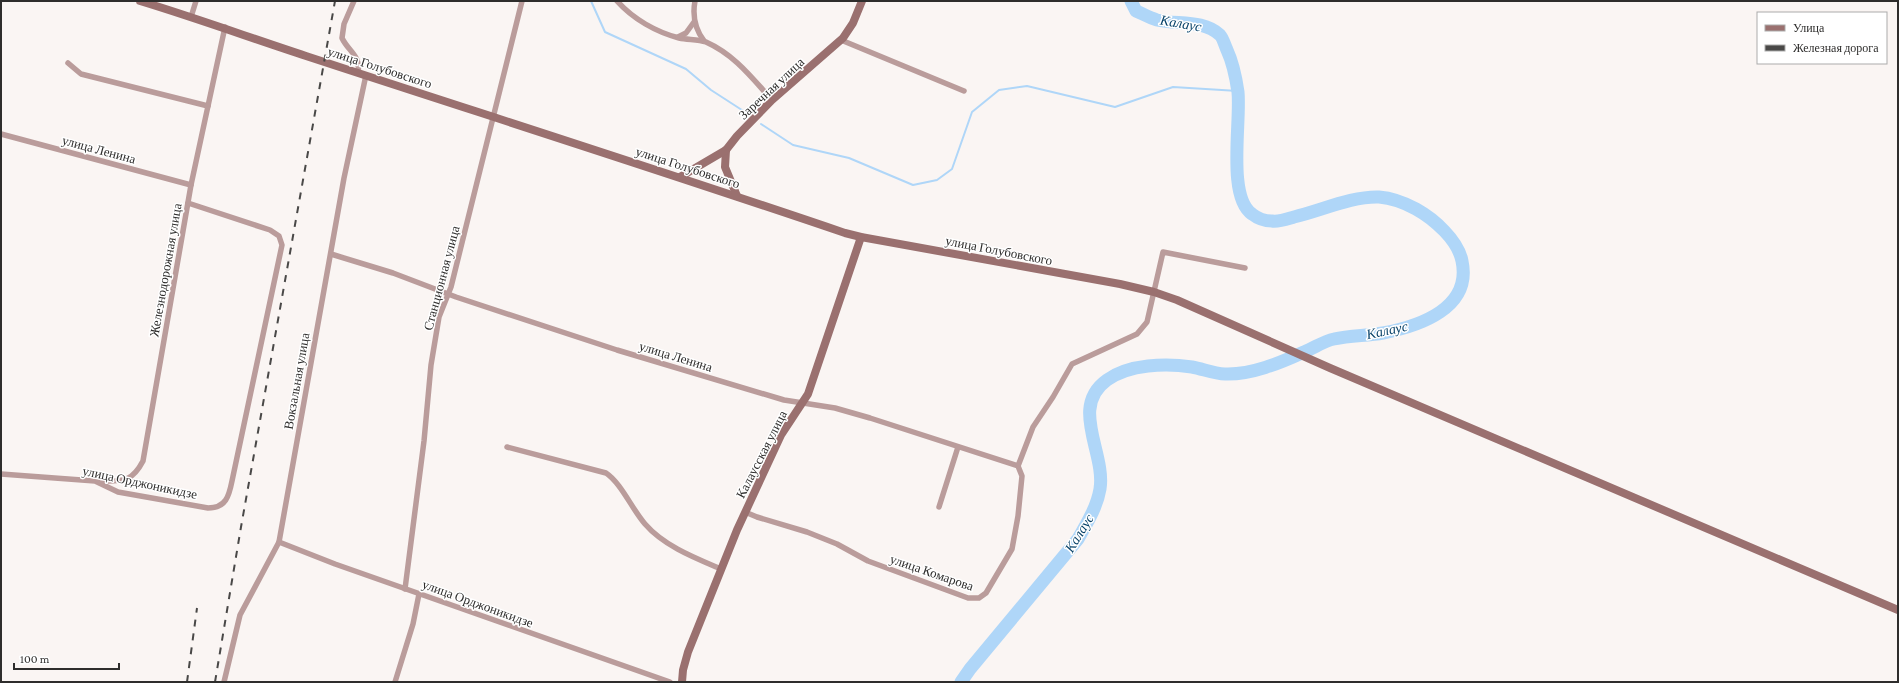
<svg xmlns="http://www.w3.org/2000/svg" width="1899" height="683" font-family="'Crimson Pro',serif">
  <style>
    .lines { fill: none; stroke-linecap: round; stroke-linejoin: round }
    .stream { stroke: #afd6f8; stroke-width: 2 }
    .river { stroke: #afd6f8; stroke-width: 13 }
    .street { stroke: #ba9c9b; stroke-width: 5.5 }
    .secondary { stroke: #9a706f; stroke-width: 8 }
    .rail { stroke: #494847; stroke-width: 2; stroke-dasharray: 7 7; stroke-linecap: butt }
    .labels { text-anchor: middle; stroke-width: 3; stroke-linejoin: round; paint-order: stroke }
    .street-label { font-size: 13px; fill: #2e2d2c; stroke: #fff }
    .water-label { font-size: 14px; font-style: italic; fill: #064168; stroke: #fff }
  </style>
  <rect width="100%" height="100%" fill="#faf5f3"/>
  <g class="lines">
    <g class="stream">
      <polyline points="591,1 605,32 686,69 711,90 745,112"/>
      <polyline points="761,124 793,145 849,158 913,185 937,180 952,169 972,112 999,90 1027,86 1115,107 1173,87 1238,91"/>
    </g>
    <path class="river" d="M961,682L970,669L1078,539C1087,523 1097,507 1100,489C1106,453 1069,407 1107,380C1129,364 1166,363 1192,367C1203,369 1214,374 1225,374C1251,375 1280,363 1304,352C1314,348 1324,341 1334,339C1350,335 1367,336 1383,333C1420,326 1472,308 1462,261C1458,240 1434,219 1416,209C1405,203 1392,198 1379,197C1352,196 1320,211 1294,217C1287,219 1279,222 1272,221C1265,221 1257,218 1252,214C1227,197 1241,122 1238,92C1236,78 1233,63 1227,50C1225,46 1223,38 1220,35C1203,19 1177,25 1157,20C1150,18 1143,14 1136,11L1131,1"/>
    <g class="street">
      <path d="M354,1L344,24L342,38C348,51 361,56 358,72"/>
      <path d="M617,1C633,19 656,32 679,38C688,40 698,39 706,42C735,55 752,78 772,100"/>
      <path d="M695,1C692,17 695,29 704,41"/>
      <polyline points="191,17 196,1"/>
      <polyline points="678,37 686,33 694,22"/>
      <polyline points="841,40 964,91"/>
      <polyline points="68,63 81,74 208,106"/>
      <polyline points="1,134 191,185"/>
      <polyline points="331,254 393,273 456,297 617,350 784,400 835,408 870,418 1018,466"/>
      <path d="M507,447L606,473C621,483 632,509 645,524C664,546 695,558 721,569"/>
      <path d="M1,474L95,481L118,492L208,508C226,508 229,496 232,481L282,245L279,236L270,230L188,203"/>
      <path d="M98,481C121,481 131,484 143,461L191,185L225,27"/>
      <polyline points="939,507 958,447"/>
      <polyline points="745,512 757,517 807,532 837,544 868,561 968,598 979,598 986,593 1012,549 1018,516 1022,476 1018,466 1033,427 1053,397 1072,364 1137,334 1147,322 1163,252 1245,268"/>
      <polyline points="279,542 335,564 670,682"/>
      <polyline points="405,589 424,441 431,365 439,317 451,287 522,1"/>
      <polyline points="224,682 240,615 279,542 344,178 366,75"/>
      <polyline points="395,682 413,624 419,594"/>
    </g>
    <g class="secondary">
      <path d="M140,1C196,18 251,38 306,56C486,115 666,172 845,233L861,237L1120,284L1154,292L1177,300L1330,368L1898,610"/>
      <polyline points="726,150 725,167 737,196"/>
      <polyline points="680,177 726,150 737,136 772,100 843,38 853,23 862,1"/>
      <polyline points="682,682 683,670 688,652 737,530 781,435 808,394 861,237"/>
    </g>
    <g class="rail">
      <polyline points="187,682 197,608"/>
      <polyline points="215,682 241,527 335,1"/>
    </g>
  </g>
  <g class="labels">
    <g class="street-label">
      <text transform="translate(380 67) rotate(18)" y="5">улица Голубовского</text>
      <text transform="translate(771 88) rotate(-43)" y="5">Заречная улица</text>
      <text transform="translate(99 149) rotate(15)" y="5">улица Ленина</text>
      <text transform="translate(688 167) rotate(18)" y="5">улица Голубовского</text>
      <text transform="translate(999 250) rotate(11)" y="5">улица Голубовского</text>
      <text transform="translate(165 270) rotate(-80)" y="5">Железнодорожная улица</text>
      <text transform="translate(441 278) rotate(-75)" y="5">Станционная улица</text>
      <text transform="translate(676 356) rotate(17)" y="5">улица Ленина</text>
      <text transform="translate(296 381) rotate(-80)" y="5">Вокзальная улица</text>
      <text transform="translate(761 454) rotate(-63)" y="5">Калаусская улица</text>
      <text transform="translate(140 482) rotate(12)" y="5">улица Орджоникидзе</text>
      <text transform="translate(932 572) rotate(19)" y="5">улица Комарова</text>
      <text transform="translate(478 603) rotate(20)" y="5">улица Орджоникидзе</text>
    </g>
    <g class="water-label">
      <text transform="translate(1181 23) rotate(10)" y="5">Калаус</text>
      <text transform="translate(1387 330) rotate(-12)" y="5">Калаус</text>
      <text transform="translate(1079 533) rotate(-58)" y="5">Калаус</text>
    </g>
  </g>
  <rect width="1899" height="683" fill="none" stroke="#2e2d2c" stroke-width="4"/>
  <rect x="1757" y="12" width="130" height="52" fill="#ffffff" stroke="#ababab"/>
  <rect x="1765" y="25" width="20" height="6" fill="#9a706f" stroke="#ababab"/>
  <text x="1793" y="32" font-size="12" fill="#2e2d2c">Улица</text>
  <rect x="1765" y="45" width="20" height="6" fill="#494847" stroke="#ababab"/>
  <text x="1793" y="52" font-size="12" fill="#2e2d2c">Железная дорога</text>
  <path d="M14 663v6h105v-6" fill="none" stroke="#2e2d2c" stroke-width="2"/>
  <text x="20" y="663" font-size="12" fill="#2e2d2c" stroke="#ffffff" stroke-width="3" paint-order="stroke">100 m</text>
</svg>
